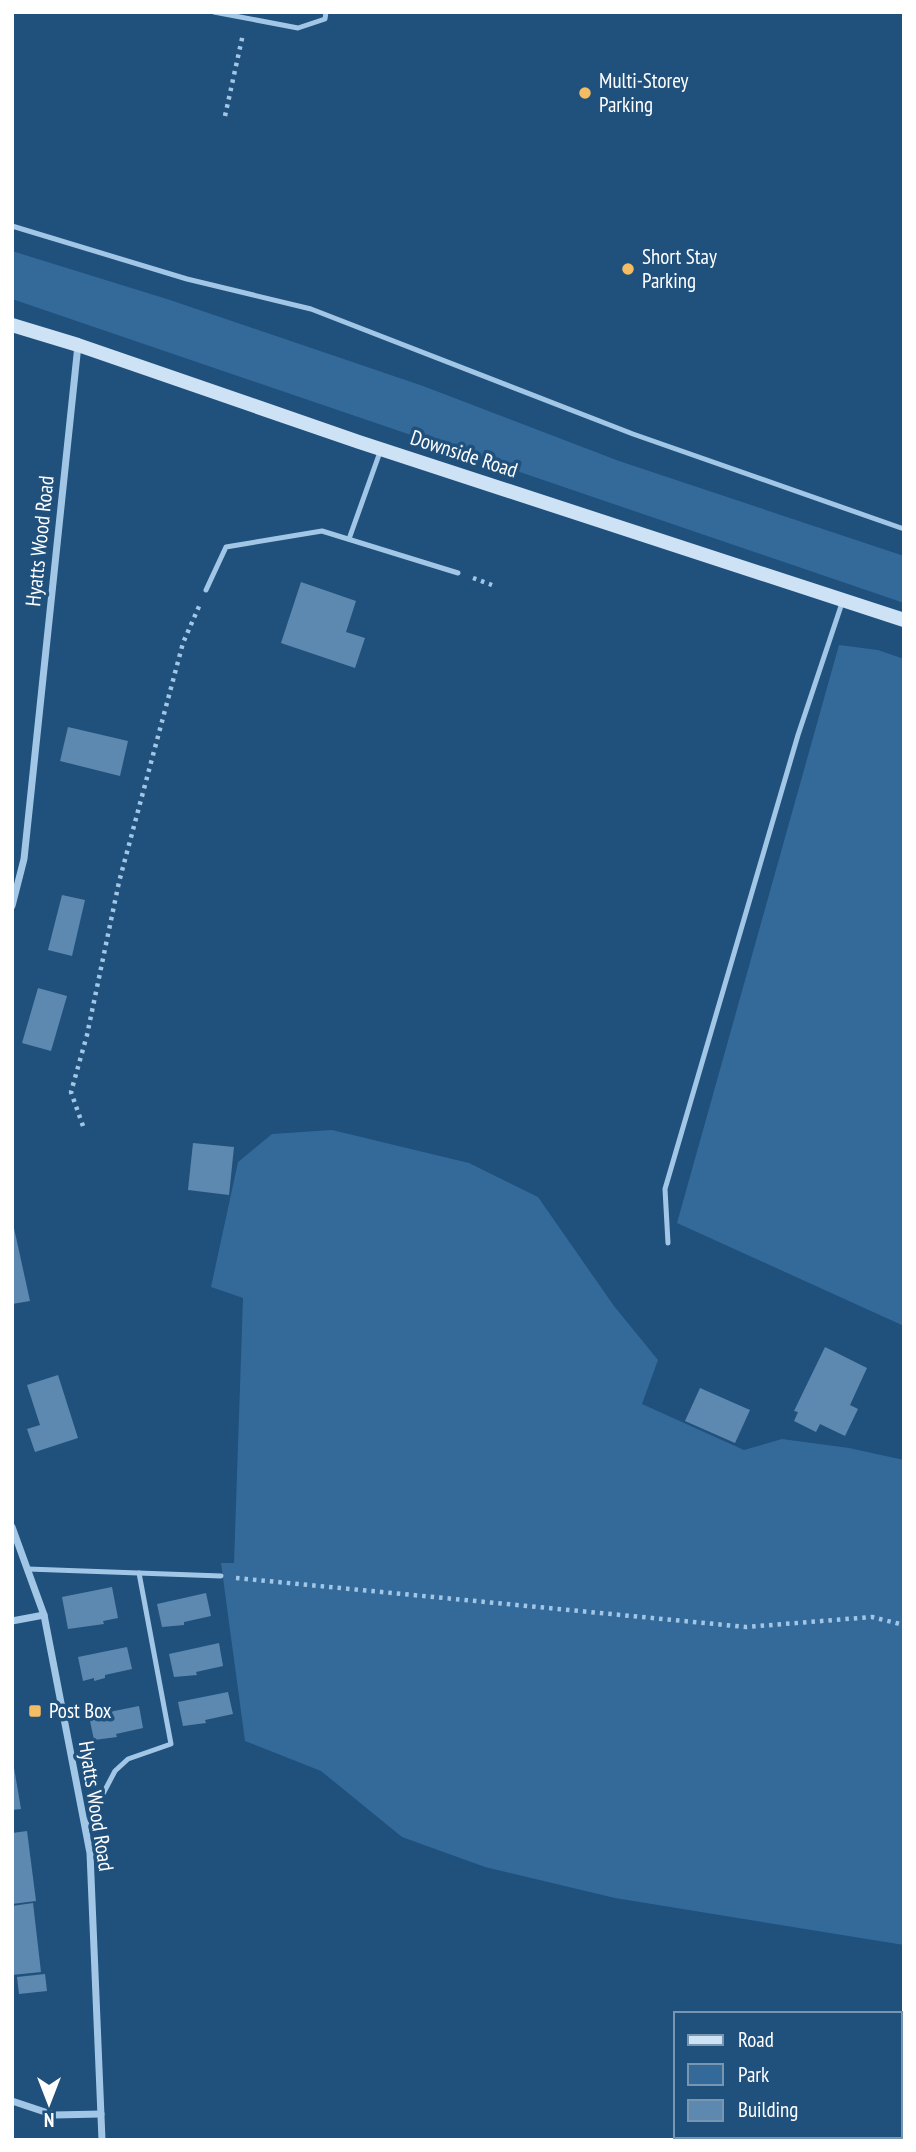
<svg xmlns="http://www.w3.org/2000/svg" width="916" height="2152" font-family="'PT Sans Narrow',sans-serif">
  <style>
    .green { fill: #336a9a }
    .building { fill: #5d89b0 }
    .lines { fill: none; stroke-linecap: round; stroke-linejoin: round }
    .path { stroke: #a2c7e6; stroke-width: 4.5; stroke-dasharray: 3.5 5; stroke-linecap: butt }
    .lane { stroke: #a2c7e6; stroke-width: 5 }
    .street { stroke: #a2c7e6; stroke-width: 7 }
    .secondary { stroke: #cde2f5; stroke-width: 14 }
    .poi-dot { fill: #f4bd63; stroke: #20507c; stroke-width: 2.5 }
    .labels { text-anchor: middle; stroke-width: 7; stroke-linejoin: round; paint-order: stroke }
    .poi-label { font-size: 21px; fill: #fff; stroke: #20507c; text-anchor: start }
    .street-label { font-size: 21px; fill: #fff; stroke: #20507c }
  </style>
  <rect width="100%" height="100%" fill="#20507c"/>
  <g class="green">
    <polygon points="12,251 170,300 423,386 619,461 904,556 904,603 12,299"/>
    <polygon points="839,645 878,650 904,659 904,1326 677,1223"/>
    <polygon points="332,1130 469,1163 538,1197 614,1306 658,1360 642,1404 744,1450 782,1439 849,1448 904,1460 904,1945 615,1898 485,1867 402,1837 321,1771 245,1741 221,1563 234,1563 243,1298 211,1287 238,1162 272,1134"/>
  </g>
  <g class="building">
    <polygon points="301,582 356,601 346,632 365,638 355,668 281,643"/>
    <polygon points="68,727 128,741 120,776 60,761"/>
    <polygon points="62,895 85,900 72,956 48,950"/>
    <polygon points="38,988 67,996 51,1051 22,1043"/>
    <polygon points="193,1143 234,1147 229,1195 188,1190"/>
    <polygon points="12,1219 30,1301 12,1304"/>
    <polygon points="825,1347 867,1368 850,1405 858,1409 845,1436 820,1424 816,1432 794,1421 798,1412 794,1411"/>
    <polygon points="58,1375 78,1438 35,1452 27,1429 40,1425 27,1385"/>
    <polygon points="700,1388 750,1410 735,1443 685,1421"/>
    <polygon points="112,1587 118,1618 103,1621 104,1624 68,1629 62,1597"/>
    <polygon points="206,1593 211,1616 184,1622 184,1625 162,1627 157,1604"/>
    <polygon points="219,1643 223,1666 196,1672 197,1675 174,1677 169,1654"/>
    <polygon points="127,1647 132,1669 105,1675 105,1678 94,1681 94,1678 83,1681 78,1657"/>
    <polygon points="228,1692 233,1714 205,1720 206,1723 183,1726 178,1702"/>
    <polygon points="139,1706 143,1728 116,1734 117,1737 94,1740 89,1716"/>
    <polygon points="12,1756 21,1809 12,1810"/>
    <polygon points="27,1831 36,1901 12,1904 12,1833"/>
    <polygon points="33,1903 41,1972 12,1975 12,1906"/>
    <polygon points="45,1974 47,1991 19,1994 17,1977"/>
  </g>
  <g class="lines">
    <g class="path">
      <polyline points="225,116 243,34"/>
      <polyline points="473,578 492,585"/>
      <polyline points="83,1126 71,1092 87,1035 119,882 183,643 200,604"/>
      <polyline points="236,1578 746,1627 872,1617 904,1625"/>
    </g>
    <g class="lane">
      <polyline points="214,12 298,28 325,19 326,12"/>
      <polyline points="12,226 187,279 311,309 633,434 904,529"/>
      <polyline points="349,539 380,452"/>
      <polyline points="206,590 226,547 322,531 458,573"/>
      <polyline points="668,1243 665,1189 798,735 842,603"/>
      <polyline points="28,1569 221,1576"/>
      <polyline points="85,1828 115,1771 128,1759 171,1744 139,1573"/>
    </g>
    <g class="street">
      <polyline points="12,906 24,859 78,345"/>
      <polyline points="12,1527 44,1615 90,1853 102,2140"/>
      <polyline points="12,1621 44,1615"/>
      <polyline points="12,2101 54,2115 101,2114"/>
    </g>
    <polyline class="secondary" points="12,325 78,345 359,442 904,620"/>
  </g>
  <g class="poi-dot">
    <circle cx="585" cy="93" r="7"/>
    <circle cx="628" cy="269" r="7"/>
    <rect x="28" y="1704" width="14" height="14" rx="3.5"/>
  </g>
  <g class="labels">
    <g class="poi-label">
      <text x="599" y="88">Multi-Storey<tspan x="599" dy="24">Parking</tspan></text>
      <text x="642" y="264">Short Stay<tspan x="642" dy="24">Parking</tspan></text>
      <text x="49" y="1718">Post Box</text>
    </g>
    <g class="street-label">
      <text transform="translate(464 454) rotate(18)" y="7">Downside Road</text>
      <text transform="translate(40 541) rotate(-84)" y="7">Hyatts Wood Road</text>
      <text transform="translate(96 1806) rotate(81)" y="7">Hyatts Wood Road</text>
    </g>
  </g>
  <rect width="916" height="2152" fill="none" stroke="#ffffff" stroke-width="28"/>
  <rect x="674" y="2012" width="228" height="126" fill="#20507c" stroke="#7996b0" stroke-width="2"/>
  <rect x="688" y="2035" width="35" height="10" fill="#cde2f5" stroke="#7996b0" stroke-width="2"/>
  <text x="738" y="2047" font-size="21" fill="#ffffff">Road</text>
  <rect x="688" y="2064" width="35" height="21" fill="#336a9a" stroke="#7996b0" stroke-width="2"/>
  <text x="738" y="2082" font-size="21" fill="#ffffff">Park</text>
  <rect x="688" y="2100" width="35" height="21" fill="#5d89b0" stroke="#7996b0" stroke-width="2"/>
  <text x="738" y="2117" font-size="21" fill="#ffffff">Building</text>
  <g transform="translate(49 2103) rotate(180)" stroke="#20507c" stroke-width="5" paint-order="stroke">
  <path d="M0-5L12 26L0 18L-12 26Z" fill="#ffffff"/>
  <text y="-10" font-size="19" font-weight="bold" text-anchor="middle" fill="#ffffff">N</text>
  </g>
</svg>
